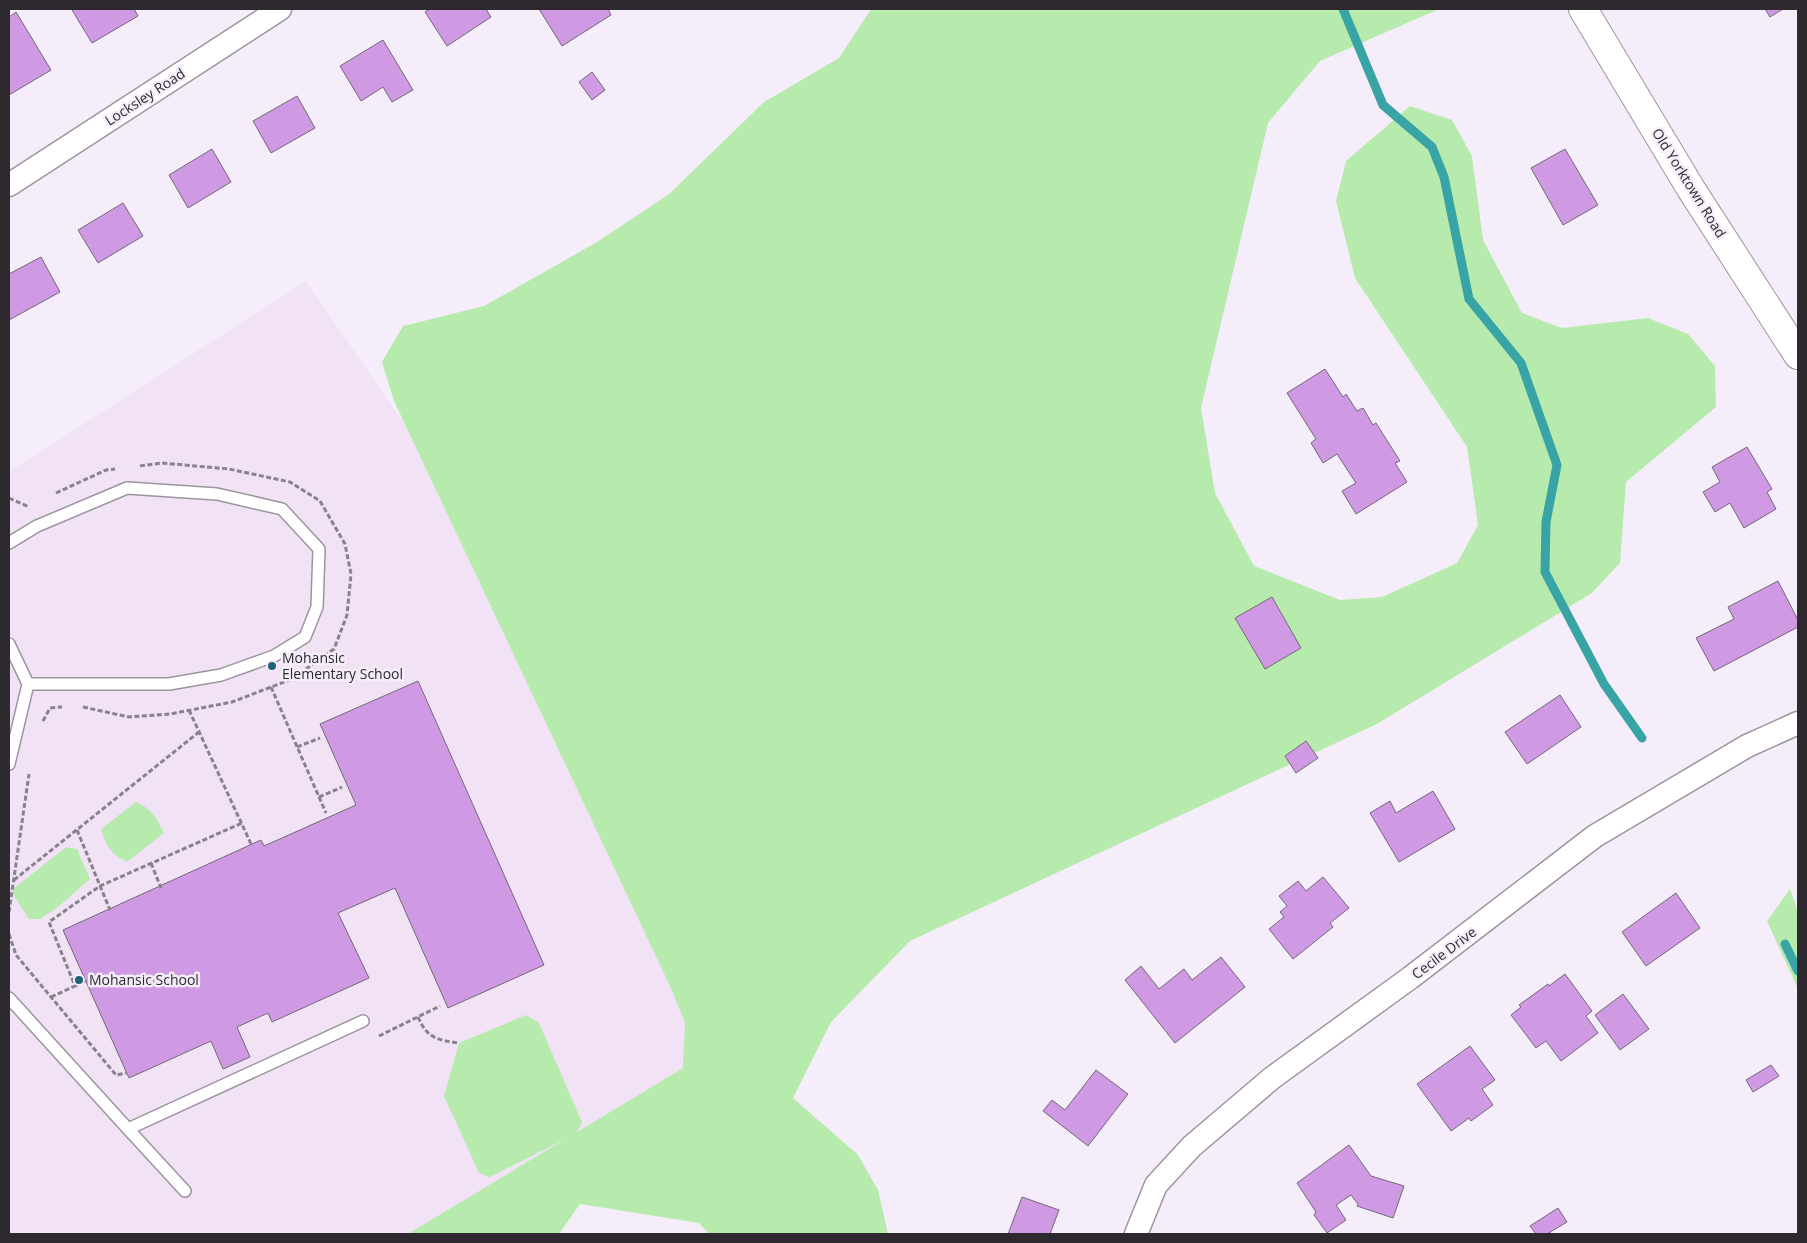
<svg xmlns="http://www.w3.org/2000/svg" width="1807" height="1243" font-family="'Open Sans',sans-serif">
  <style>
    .built { fill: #f1e2f6 }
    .green { fill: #b7ebad }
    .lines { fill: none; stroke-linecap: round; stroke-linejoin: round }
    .stream { stroke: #39a4a5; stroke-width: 9 }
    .building { fill: #d099e4; stroke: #726975 }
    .service-casing { stroke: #9d94a0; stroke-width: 14 }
    .minor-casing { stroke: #9d94a0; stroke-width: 25 }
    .secondary-casing { stroke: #9d94a0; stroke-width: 30 }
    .path { stroke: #88828a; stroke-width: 3; stroke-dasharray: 5 2.5; stroke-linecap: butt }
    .service { stroke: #fff; stroke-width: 11 }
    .minor { stroke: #fff; stroke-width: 22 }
    .secondary { stroke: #fff; stroke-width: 28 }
    .poi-dot { fill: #206176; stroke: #f6edfa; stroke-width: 2 }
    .labels { text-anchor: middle; stroke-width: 5; stroke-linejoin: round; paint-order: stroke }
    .street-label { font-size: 14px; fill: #2d292e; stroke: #f6edfa }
    .poi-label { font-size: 14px; fill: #2d292e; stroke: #f6edfa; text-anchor: start }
  </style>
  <rect width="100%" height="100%" fill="#f6edfa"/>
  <polygon class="built" points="306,281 466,514 722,1077 471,1234 9,1234 9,472"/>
  <g class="green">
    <polygon points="871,9 1439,9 1320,61 1268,123 1201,408 1215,493 1254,566 1340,600 1382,597 1457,563 1478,525 1467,447 1355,278 1336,201 1346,161 1410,106 1452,120 1472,156 1483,240 1522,313 1562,328 1648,318 1688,334 1715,366 1716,407 1626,482 1620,563 1592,593 1377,724 910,941 831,1022 793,1098 858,1155 878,1190 888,1234 709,1234 699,1223 580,1204 559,1234 408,1234 567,1138 490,1177 479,1173 444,1096 459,1043 526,1015 539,1023 582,1122 577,1132 683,1068 685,1023 670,986 394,401 382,362 403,326 484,306 597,242 668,195 764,102 839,58"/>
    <path d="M136,802C150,807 158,820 164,833L127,862C111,854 106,846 101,829Z"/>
    <polygon points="66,847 77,849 90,879 57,908 40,919 29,919 14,896 13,889"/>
    <polygon points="1790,889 1798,912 1798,989 1767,921"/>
  </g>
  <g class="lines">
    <g class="stream">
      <polyline points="1343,9 1383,105 1432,147 1444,177 1469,299 1521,363 1557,465 1546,522 1545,572 1604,684 1642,738"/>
      <polyline points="1785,944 1798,971"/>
    </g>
  </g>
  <g class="building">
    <polygon points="74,9 134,9 138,16 92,43 72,10"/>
    <polygon points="430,9 486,9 491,17 447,46 425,12"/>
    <polygon points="539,9 608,9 611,15 562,46"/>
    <polygon points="1765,9 1783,9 1770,17"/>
    <polygon points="16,12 51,70 9,95 9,17"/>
    <polygon points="383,40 413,90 392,102 383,87 361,101 340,66"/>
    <polygon points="592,72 605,90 592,100 579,82"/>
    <polygon points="297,96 315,128 271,153 253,121"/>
    <polygon points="212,149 231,182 188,208 169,175"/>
    <polygon points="1565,149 1598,205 1563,225 1531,168"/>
    <polygon points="123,203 143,236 98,263 78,230"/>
    <polygon points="41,257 60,292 9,320 9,274"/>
    <polygon points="1325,369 1343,397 1346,394 1357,411 1363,408 1373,425 1376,423 1400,461 1395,463 1407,482 1356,514 1342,491 1356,483 1337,454 1323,463 1311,443 1316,439 1287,393"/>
    <polygon points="1747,447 1772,489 1767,492 1776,509 1744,528 1730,503 1715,512 1703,492 1720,482 1712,467"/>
    <polygon points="1778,581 1798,620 1798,627 1714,671 1696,638 1734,619 1728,607"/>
    <polygon points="1272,597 1301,648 1265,669 1235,618"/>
    <polygon points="418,681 544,965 448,1008 395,888 338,913 369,978 272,1022 268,1013 237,1027 250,1057 223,1069 211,1041 129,1078 63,930 261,840 264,846 356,805 320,724"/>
    <polygon points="1560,695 1581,727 1527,764 1505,732"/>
    <polygon points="1306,741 1318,758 1296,773 1285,756"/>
    <polygon points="1433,791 1455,829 1399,862 1370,813 1390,801 1396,813"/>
    <polygon points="1323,877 1349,908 1330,923 1333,927 1293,959 1269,929 1284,917 1280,912 1287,906 1279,896 1298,881 1306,891"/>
    <polygon points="1676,893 1700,928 1646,966 1622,932"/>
    <polygon points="1221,957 1245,987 1175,1043 1125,980 1141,966 1159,989 1184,969 1192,980"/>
    <polygon points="1565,974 1592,1011 1586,1016 1598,1033 1561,1061 1546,1041 1536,1048 1511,1015 1521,1007 1519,1005 1548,984 1549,986"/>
    <polygon points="1623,994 1649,1029 1620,1050 1595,1015"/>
    <polygon points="1470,1046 1495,1080 1482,1089 1493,1105 1471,1121 1469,1118 1451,1131 1417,1084"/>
    <polygon points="1771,1065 1779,1076 1753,1092 1746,1080"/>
    <polygon points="1096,1070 1128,1094 1088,1146 1043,1111 1052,1100 1065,1110"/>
    <polygon points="1349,1145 1371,1176 1404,1186 1393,1218 1357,1206 1358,1204 1351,1195 1336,1205 1346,1220 1327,1233 1314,1215 1316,1212 1297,1183"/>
    <polygon points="1022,1197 1059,1210 1050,1234 1008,1234"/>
    <polygon points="1558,1208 1567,1222 1547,1234 1536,1234 1530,1226"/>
  </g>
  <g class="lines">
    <g class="service-casing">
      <g id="service">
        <polyline points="9,543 37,526 127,488 217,494 282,509 319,549 317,607 305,637 274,656 221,675 169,684 28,684"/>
        <polyline points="9,644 28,684 9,764"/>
        <polyline points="9,998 128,1129 363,1021"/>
        <polyline points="128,1129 185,1191"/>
      </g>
    </g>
    <g class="minor-casing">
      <g id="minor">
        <polyline points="9,185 280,9"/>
        <polyline points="1136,1234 1156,1185 1192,1146 1272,1078 1410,978 1595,836 1747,746 1798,723"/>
      </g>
    </g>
    <g class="secondary-casing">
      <polyline id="secondary" points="1583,9 1691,189 1798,355"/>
    </g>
    <g class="path">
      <polyline points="56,493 106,470 115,469"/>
      <polyline points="9,498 29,507"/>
      <polyline points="271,687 326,813"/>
      <polyline points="83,707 129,717 170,714 232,702 292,679 334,649 347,615 351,574 345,544 320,501 290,482 229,469 162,463 139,466"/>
      <polyline points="189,710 252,846"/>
      <polyline points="43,721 50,708 62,707"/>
      <polyline points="297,747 320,738"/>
      <polyline points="319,797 342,787"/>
      <polyline points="77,830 110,910"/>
      <polyline points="151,863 161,888"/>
      <polyline points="14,880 199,732"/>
      <polyline points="9,912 29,774"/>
      <polyline points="9,934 16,955 116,1075 126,1073"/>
      <polyline points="75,986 85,981"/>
      <polyline points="51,997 75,986 49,922 100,886 242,823"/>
      <path d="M418,1017C427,1038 437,1040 459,1043"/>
      <polyline points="379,1036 440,1006"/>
    </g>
    <use href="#service" class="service"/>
    <use href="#minor" class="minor"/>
    <use href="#secondary" class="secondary"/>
  </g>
  <g class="poi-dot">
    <circle cx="272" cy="666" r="5"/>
    <circle cx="79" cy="980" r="5"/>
  </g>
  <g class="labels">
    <g class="street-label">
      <text transform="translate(145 97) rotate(-33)" y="5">Locksley Road</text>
      <text transform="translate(1689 183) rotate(58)" y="5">Old Yorktown Road</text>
      <text transform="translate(1444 953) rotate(-37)" y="5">Cecile Drive</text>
    </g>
    <g class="poi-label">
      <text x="282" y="663">Mohansic<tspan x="282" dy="16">Elementary School</tspan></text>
      <text x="89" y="985">Mohansic School</text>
    </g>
  </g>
  <rect width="1807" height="1243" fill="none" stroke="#2d292e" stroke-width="20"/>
</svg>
